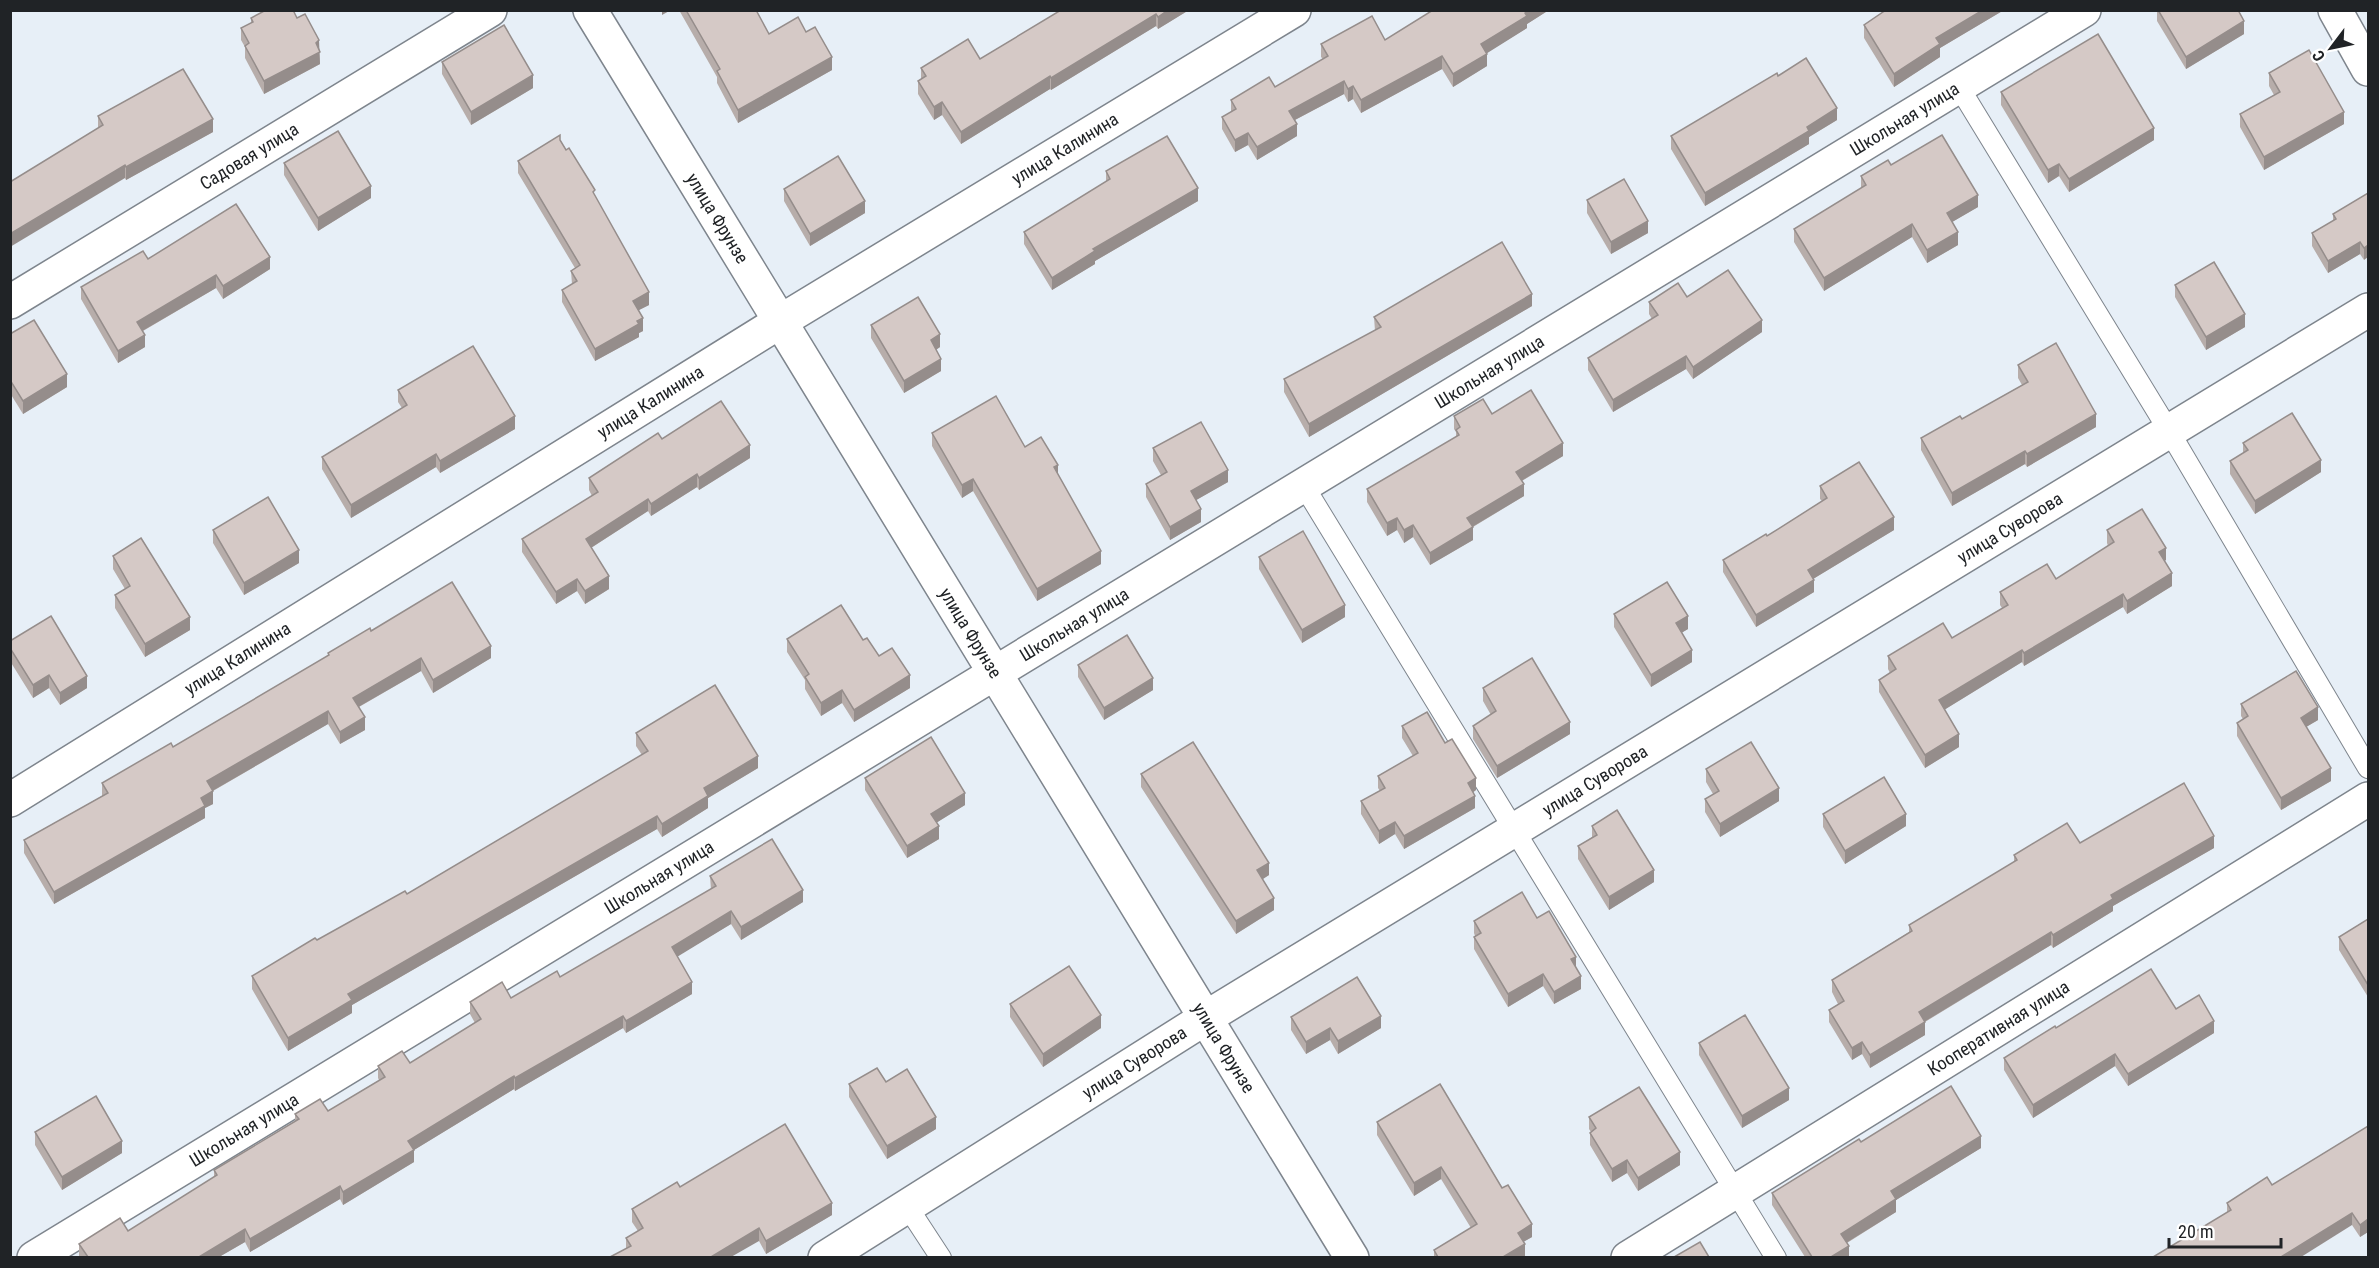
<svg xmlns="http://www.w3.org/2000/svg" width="2379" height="1268" font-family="'Roboto Condensed',sans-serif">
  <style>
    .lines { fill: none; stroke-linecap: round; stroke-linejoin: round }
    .service-casing { stroke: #7e858d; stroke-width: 22 }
    .minor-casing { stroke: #7e858d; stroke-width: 36 }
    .tertiary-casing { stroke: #7e858d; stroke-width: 36 }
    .service { stroke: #fff; stroke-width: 20 }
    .minor { stroke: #fff; stroke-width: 33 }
    .tertiary { stroke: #fff; stroke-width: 33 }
    .wall { fill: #b7adaa }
    .shaded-wall { fill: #958d8b }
    .building { fill: #d5c9c6; stroke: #958d8b; stroke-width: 1.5 }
    .labels { text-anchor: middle; stroke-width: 5; stroke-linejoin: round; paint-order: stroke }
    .street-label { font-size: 18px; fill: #202326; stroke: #fff }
  </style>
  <rect width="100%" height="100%" fill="#e7eff7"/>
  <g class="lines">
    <g class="service-casing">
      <g id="service">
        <polyline points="1959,87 2169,431 2368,768"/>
        <polyline points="1304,486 1776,1258"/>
        <polyline points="907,1206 941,1258"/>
      </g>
    </g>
    <g class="minor-casing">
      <g id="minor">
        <polyline points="2335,10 2368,69"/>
        <path id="s1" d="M10,302L490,10"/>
        <path id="s2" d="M10,800L781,321L1294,10"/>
        <path id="s3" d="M34,1258L2084,10"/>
        <path id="s4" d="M825,1258L1207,1017L2368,310"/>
        <path id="s5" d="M1628,1258L2368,799"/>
      </g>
    </g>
    <g class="tertiary-casing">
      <g id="tertiary">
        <path id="s6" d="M590,10L1352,1258"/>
      </g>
    </g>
    <use href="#service" class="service"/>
    <use href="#minor" class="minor"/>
    <use href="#tertiary" class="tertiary"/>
  </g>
  <g class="wall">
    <polygon points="679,10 756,10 769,34 806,32 832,70 738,123 717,83 717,77"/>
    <polygon points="1061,10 1189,10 1158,29 1156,26 1051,90 1050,89 961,144 942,115 934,120 918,94 918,81 921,79 921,68 980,59"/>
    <polygon points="1433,10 1549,10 1527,24 1527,28 1486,53 1487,66 1453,87 1442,69 1361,113 1353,99 1348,102 1344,94 1295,120 1297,136 1257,160 1248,145 1235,152 1222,129 1222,117 1231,112 1231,100 1275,87 1323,59 1321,57 1321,44 1385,40"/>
    <polygon points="1886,10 2004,10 1940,48 1940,57 1894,87 1864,38 1864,25"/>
    <polygon points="2157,10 2238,10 2244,34 2186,69 2157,21"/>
    <polygon points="251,18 297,18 319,49 320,64 264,94 245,58 245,47 241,40 241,28 251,23"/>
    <polygon points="442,62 533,88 471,125 442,74"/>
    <polygon points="2269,73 2344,124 2264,170 2240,127 2240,114 2274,95 2269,86"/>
    <polygon points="1778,76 1837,120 1809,137 1809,144 1705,206 1671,149 1671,136"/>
    <polygon points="2001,92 2154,140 2069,192 2059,176 2048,183 2001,105"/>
    <polygon points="98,116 213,132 126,180 98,128"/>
    <polygon points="560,140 595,196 649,305 639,310 643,331 639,333 639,337 595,361 562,302 562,290 572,284 571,271 575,268 518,173 518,161"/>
    <polygon points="284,163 371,198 318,231 284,175"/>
    <polygon points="1891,165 1978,207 1952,222 1958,245 1927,263 1912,237 1824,291 1794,242 1794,229 1861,189 1861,176"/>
    <polygon points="1106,171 1198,201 1095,261 1095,264 1052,290 1024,244 1024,232 1106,182"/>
    <polygon points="784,189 865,213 810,246 784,201"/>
    <polygon points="2368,193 2364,260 2360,254 2328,273 2312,246 2312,233 2333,221 2333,214"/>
    <polygon points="1587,200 1648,233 1611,254 1587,213"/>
    <polygon points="148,259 270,269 223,299 216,288 143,331 145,347 118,363 81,299 81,287"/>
    <polygon points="2175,285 2245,327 2206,350 2175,297"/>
    <polygon points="1687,297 1762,332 1693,379 1686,369 1613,412 1588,370 1588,358 1652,319 1649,314 1649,302"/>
    <polygon points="1532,306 1309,437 1284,392 1284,379 1375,331 1374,317"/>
    <polygon points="871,325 940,347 936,350 941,371 904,393 871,338"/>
    <polygon points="10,334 67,387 23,414 10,393"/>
    <polygon points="2018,365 2096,427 2027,467 2025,464 1952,506 1921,450 1921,438 1962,419 2022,385 2018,378"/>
    <polygon points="398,390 515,429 440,473 436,467 351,518 322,469 322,457 402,408 398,402"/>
    <polygon points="1492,414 1563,456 1522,481 1524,496 1473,527 1473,540 1430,565 1413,537 1404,543 1397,530 1387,536 1367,502 1367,489 1456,437 1456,432 1454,429 1454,416"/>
    <polygon points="932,433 1025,447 1101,564 1037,601 973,491 962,498 932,446"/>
    <polygon points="662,439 750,458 699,490 697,487 651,516 648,511 591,548 609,589 585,604 577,591 556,604 522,552 522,539 592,496 589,490 589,478"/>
    <polygon points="2243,443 2321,472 2255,514 2230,474 2230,461 2243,453"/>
    <polygon points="1153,448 1228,482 1196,500 1201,522 1170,540 1146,497 1146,484 1161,475 1153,461"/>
    <polygon points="1820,486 1894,530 1813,579 1814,592 1756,627 1723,572 1723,560 1767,536 1822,501 1820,499"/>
    <polygon points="213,530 299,563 244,595 213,543"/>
    <polygon points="2107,530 2166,560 2164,561 2172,586 2127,614 2123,607 2024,666 2022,662 1944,710 1959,747 1925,768 1879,692 1879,680 1890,673 1888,669 1888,656 1952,638 2002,608 2000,605 2000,592 2056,579 2108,546 2107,543"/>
    <polygon points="113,556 190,630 145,657 115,608 115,595 125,589 113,569"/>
    <polygon points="1259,557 1345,617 1302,643 1259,569"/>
    <polygon points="1614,614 1688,629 1681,633 1692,662 1651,687 1614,627"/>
    <polygon points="371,631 491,658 433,693 421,671 359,707 365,730 340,744 328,724 213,791 213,804 205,808 205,818 54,904 24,853 24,840 102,796 102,783 173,747 328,656 328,653"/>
    <polygon points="787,639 863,640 910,688 854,722 842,703 821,716 805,689 805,680 787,652"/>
    <polygon points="10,641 87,688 60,705 49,688 33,698 10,661"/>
    <polygon points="1078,665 1153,690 1104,720 1078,677"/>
    <polygon points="1483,688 1570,734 1497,778 1473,739 1473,726 1491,715 1483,701"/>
    <polygon points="2241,704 2318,720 2306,727 2331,781 2281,810 2237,736 2237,723 2243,719 2241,716"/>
    <polygon points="1402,726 1445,743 1476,790 1473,792 1475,808 1404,849 1395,834 1379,844 1361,814 1361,801 1380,791 1378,788 1378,776 1413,756 1402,738"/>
    <polygon points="636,733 758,768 708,798 708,808 662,837 657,829 352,1005 352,1013 288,1051 252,989 252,976 317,940 407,894 642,755 636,746"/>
    <polygon points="1706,769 1779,801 1720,837 1705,812 1705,799 1713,794 1706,782"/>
    <polygon points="1141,774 1269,875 1262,879 1274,910 1236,934 1141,787"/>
    <polygon points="865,778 965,805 936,823 939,839 907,858 865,790"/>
    <polygon points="1823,814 1906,826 1845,864 1823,827"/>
    <polygon points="1592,826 1654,882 1609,910 1578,859 1578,846 1592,837"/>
    <polygon points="2080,843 2214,848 2113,906 2113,911 2053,948 2051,945 1925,1022 1925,1035 1870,1068 1862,1054 1852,1060 1829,1022 1829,1010 1838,1004 1832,992 1832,980 1909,932 1909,925 2014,862 2014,855"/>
    <polygon points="710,876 803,902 741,940 731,924 677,956 692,994 626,1033 623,1028 515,1091 514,1089 414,1150 414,1162 343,1205 340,1199 250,1252 245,1242 219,1257 80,1257 79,1256 79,1244 128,1231 214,1178 214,1170 295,1121 295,1114 328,1111 379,1080 378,1078 378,1066 410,1063 475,1023 470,1014 470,1002 511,998 560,977 711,890"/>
    <polygon points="1537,918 1576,968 1581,989 1554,1004 1543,986 1508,1007 1474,949 1474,937 1475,936 1474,933 1474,921"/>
    <polygon points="2368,919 2368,997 2339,950 2339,937"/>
    <polygon points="1010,1004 1101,1028 1043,1067 1010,1017"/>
    <polygon points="2176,1009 2214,1033 2128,1086 2115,1066 2033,1118 2004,1070 2004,1058 2056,1028"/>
    <polygon points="1291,1017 1381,1028 1338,1054 1330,1040 1306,1054 1291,1030"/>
    <polygon points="1699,1043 1789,1100 1742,1128 1699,1055"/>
    <polygon points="886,1082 936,1129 887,1159 849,1097 849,1084"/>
    <polygon points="1440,1084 1532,1237 1523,1242 1525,1257 1434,1257 1434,1250 1471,1228 1441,1179 1414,1196 1377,1135 1377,1122"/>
    <polygon points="1589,1117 1680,1165 1638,1191 1627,1173 1612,1182 1590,1145 1590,1133 1591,1132 1589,1129"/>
    <polygon points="2368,1126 2368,1232 2360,1237 2352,1225 2227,1212 2227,1203 2272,1185"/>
    <polygon points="35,1132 122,1153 62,1190 35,1145"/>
    <polygon points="1861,1142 1981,1148 1896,1200 1896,1212 1847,1243 1849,1257 1805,1257 1772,1205 1772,1193"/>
    <polygon points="680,1187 832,1215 766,1254 759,1241 626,1248 626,1238 638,1231 632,1222 632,1209"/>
  </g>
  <g class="shaded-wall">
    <polygon points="662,10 671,10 662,15"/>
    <polygon points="1168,10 1189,10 1158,29 1158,17"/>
    <polygon points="1528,10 1549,10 1527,24 1527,28 1481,57 1481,44"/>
    <polygon points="1983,10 2004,10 1940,48 1940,57 1894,87 1894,74 1936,38"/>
    <polygon points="1156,14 1156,26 1051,90 1051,78"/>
    <polygon points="2244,21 2244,34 2186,69 2186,57"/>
    <polygon points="319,40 320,64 264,94 264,81"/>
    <polygon points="1487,54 1487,66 1453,87 1453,74"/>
    <polygon points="1442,56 1442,69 1361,113 1361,100"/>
    <polygon points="832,57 832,70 738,123 738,110"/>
    <polygon points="533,75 533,88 471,125 471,112"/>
    <polygon points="1050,76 1050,89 961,144 961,132"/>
    <polygon points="1344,81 1344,94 1289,123 1289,111"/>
    <polygon points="1353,86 1353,99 1348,102 1348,89"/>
    <polygon points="942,102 942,115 934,120 934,107"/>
    <polygon points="1837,108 1837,120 1809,137 1809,144 1705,206 1705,193 1807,127"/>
    <polygon points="2344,112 2344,124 2264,170 2264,157"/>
    <polygon points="213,119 213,132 126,180 126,167"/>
    <polygon points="1297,124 1297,136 1257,160 1257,147"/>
    <polygon points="2154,128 2154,140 2069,192 2069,179"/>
    <polygon points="1248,133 1248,145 1235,152 1235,140"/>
    <polygon points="2059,164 2059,176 2048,183 2048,170"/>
    <polygon points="125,165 125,178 10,247 10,234"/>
    <polygon points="371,186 371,198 318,231 318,218"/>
    <polygon points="1198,188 1198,201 1095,261 1095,264 1052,290 1052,278 1093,249"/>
    <polygon points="1978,195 1978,207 1947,225 1947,213"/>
    <polygon points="865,201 865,213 810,246 810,234"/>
    <polygon points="1648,221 1648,233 1611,254 1611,242"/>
    <polygon points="1912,224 1912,237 1824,291 1824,278"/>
    <polygon points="1958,232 1958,245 1927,263 1927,250"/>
    <polygon points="2360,242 2360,254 2328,273 2328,261"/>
    <polygon points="2368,245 2368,257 2364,260 2364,248"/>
    <polygon points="270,257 270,269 223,299 223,286"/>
    <polygon points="216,275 216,288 137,334 137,322"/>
    <polygon points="649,292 649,305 633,313 633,301"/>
    <polygon points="1532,294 1532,306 1309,437 1309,424"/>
    <polygon points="2245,314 2245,327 2206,350 2206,337"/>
    <polygon points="643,318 643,331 639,333 639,337 595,361 595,349"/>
    <polygon points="1762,320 1762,332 1693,379 1693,367"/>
    <polygon points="940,334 940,347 931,353 931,340"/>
    <polygon points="145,335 145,347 118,363 118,351"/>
    <polygon points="1686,356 1686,369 1613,412 1613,400"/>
    <polygon points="941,359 941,371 904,393 904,381"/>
    <polygon points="67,374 67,387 23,414 23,401"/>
    <polygon points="2096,414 2096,427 2027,467 2027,454"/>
    <polygon points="515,416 515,429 440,473 440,461"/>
    <polygon points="1563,443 1563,456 1516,484 1516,472"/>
    <polygon points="750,445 750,458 699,490 699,478"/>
    <polygon points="2025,451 2025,464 1952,506 1952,493"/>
    <polygon points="436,454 436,467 351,518 351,505"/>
    <polygon points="2321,460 2321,472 2255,514 2255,501"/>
    <polygon points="1058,465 1058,477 1054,467"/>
    <polygon points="1228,470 1228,482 1191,503 1191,491"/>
    <polygon points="697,474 697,487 651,516 651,504"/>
    <polygon points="973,479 973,491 962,498 962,485"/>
    <polygon points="1524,484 1524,496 1467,530 1467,518"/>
    <polygon points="648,499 648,511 586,551 586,539"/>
    <polygon points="1201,509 1201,522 1170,540 1170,527"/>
    <polygon points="1894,517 1894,530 1808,582 1808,570"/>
    <polygon points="1397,518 1397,530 1387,536 1387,523"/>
    <polygon points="1413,525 1413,537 1404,543 1404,530"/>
    <polygon points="1473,527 1473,540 1430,565 1430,553"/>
    <polygon points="2166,548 2166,560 2159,565 2159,552"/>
    <polygon points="299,550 299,563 244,595 244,583"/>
    <polygon points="1101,551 1101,564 1037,601 1037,589"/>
    <polygon points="2172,573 2172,586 2127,614 2127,601"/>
    <polygon points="609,576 609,589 585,604 585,591"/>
    <polygon points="577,579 577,591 556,604 556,592"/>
    <polygon points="1814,580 1814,592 1756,627 1756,615"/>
    <polygon points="2123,594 2123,607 2024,666 2024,653"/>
    <polygon points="1345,605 1345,617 1302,643 1302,630"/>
    <polygon points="1688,616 1688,629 1676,636 1676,623"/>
    <polygon points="190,617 190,630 145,657 145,644"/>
    <polygon points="491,646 491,658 433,693 433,680"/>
    <polygon points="1692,650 1692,662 1651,687 1651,675"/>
    <polygon points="2022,650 2022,662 1939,713 1939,700"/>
    <polygon points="421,658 421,671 353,710 353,698"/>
    <polygon points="49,675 49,688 33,698 33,685"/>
    <polygon points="910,675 910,688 854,722 854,710"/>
    <polygon points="87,676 87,688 60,705 60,693"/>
    <polygon points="1153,678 1153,690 1104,720 1104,708"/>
    <polygon points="842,690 842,703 821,716 821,703"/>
    <polygon points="2318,707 2318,720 2301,730 2301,718"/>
    <polygon points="328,711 328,724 207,794 207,781"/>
    <polygon points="365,717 365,730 340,744 340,732"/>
    <polygon points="1570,722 1570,734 1497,778 1497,766"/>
    <polygon points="1959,734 1959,747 1925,768 1925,755"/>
    <polygon points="758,756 758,768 708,798 708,808 662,837 662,824 704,788"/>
    <polygon points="2331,768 2331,781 2281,810 2281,798"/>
    <polygon points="1476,778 1476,790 1468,796 1468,783"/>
    <polygon points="1779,788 1779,801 1720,837 1720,824"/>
    <polygon points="213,791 213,804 205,808 205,818 54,904 54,892"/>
    <polygon points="965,793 965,805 931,826 931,814"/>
    <polygon points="1475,796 1475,808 1404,849 1404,836"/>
    <polygon points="1906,814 1906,826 1845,864 1845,851"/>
    <polygon points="657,816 657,829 352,1005 352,1013 288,1051 288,1038 348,994"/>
    <polygon points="1395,822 1395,834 1379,844 1379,831"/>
    <polygon points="939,826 939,839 907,858 907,846"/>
    <polygon points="2214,836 2214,848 2113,906 2113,911 2053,948 2053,935 2111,895"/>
    <polygon points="1269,863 1269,875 1257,883 1257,870"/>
    <polygon points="1654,870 1654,882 1609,910 1609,897"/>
    <polygon points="803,890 803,902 741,940 741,927"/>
    <polygon points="1274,898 1274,910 1236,934 1236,921"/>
    <polygon points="731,911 731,924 672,960 672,947"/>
    <polygon points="2051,932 2051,945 1919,1025 1919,1012"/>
    <polygon points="1576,957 1576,969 1571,959"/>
    <polygon points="1543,974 1543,986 1508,1007 1508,994"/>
    <polygon points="1581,976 1581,989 1554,1004 1554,992"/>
    <polygon points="692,982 692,994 626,1033 626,1021"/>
    <polygon points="1101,1015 1101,1028 1043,1067 1043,1054"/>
    <polygon points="623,1016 623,1028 515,1091 515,1078"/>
    <polygon points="1381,1016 1381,1028 1338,1054 1338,1041"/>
    <polygon points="2214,1021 2214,1033 2128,1086 2128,1074"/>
    <polygon points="1925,1022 1925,1035 1870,1068 1870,1055"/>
    <polygon points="1330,1028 1330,1040 1306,1054 1306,1042"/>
    <polygon points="1862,1042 1862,1054 1852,1060 1852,1048"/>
    <polygon points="2115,1054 2115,1066 2033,1118 2033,1105"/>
    <polygon points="514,1076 514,1089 414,1150 414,1162 343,1205 343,1192 408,1141"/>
    <polygon points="1789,1088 1789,1100 1742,1128 1742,1116"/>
    <polygon points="936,1117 936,1129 887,1159 887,1146"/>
    <polygon points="1981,1136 1981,1148 1896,1200 1896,1212 1841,1246 1841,1234 1891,1191"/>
    <polygon points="122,1141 122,1153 62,1190 62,1177"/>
    <polygon points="1680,1152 1680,1165 1638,1191 1638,1178"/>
    <polygon points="1627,1160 1627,1173 1612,1182 1612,1169"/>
    <polygon points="1441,1167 1441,1179 1414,1196 1414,1183"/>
    <polygon points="340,1186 340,1199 250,1252 250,1239"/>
    <polygon points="832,1203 832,1215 766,1254 766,1241"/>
    <polygon points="2352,1213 2352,1225 2301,1257 2281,1257"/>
    <polygon points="2368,1219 2368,1232 2360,1237 2360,1225"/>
    <polygon points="1532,1224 1532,1237 1518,1245 1518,1233"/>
    <polygon points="759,1228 759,1241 731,1257 711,1257"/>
    <polygon points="245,1229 245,1242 219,1257 199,1257"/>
    <polygon points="1525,1244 1525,1257 1503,1257"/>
    <polygon points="1849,1246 1849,1257 1831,1257"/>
  </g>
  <g class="building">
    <polygon points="266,10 293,10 297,18 305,14 319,40 316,43 320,52 264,81 245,46 249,43 241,28 253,22 251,18"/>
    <polygon points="686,10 756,10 769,34 798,17 806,32 815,27 832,57 738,110 717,71 720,69"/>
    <polygon points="1061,10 1168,10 1158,17 1156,14 1051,78 1050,76 961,132 942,102 934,107 918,81 926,76 921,68 968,39 980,59"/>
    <polygon points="1433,10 1528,10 1525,13 1527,16 1481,44 1487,54 1453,74 1442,56 1361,100 1353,86 1348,89 1344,81 1289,111 1297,124 1257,147 1248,133 1235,140 1222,117 1236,109 1231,100 1269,77 1275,87 1328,56 1321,44 1372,16 1385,40"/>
    <polygon points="1886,10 1983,10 1936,38 1940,44 1894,74 1864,25"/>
    <polygon points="2158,10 2238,10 2244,21 2186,57"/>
    <polygon points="504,25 533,75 471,112 442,62"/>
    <polygon points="2098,34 2154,128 2069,179 2059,164 2048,170 2001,92"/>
    <polygon points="2309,50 2344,112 2264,157 2240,114 2280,92 2269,73"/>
    <polygon points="1806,58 1837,108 1807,127 1809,131 1705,193 1671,136 1777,73 1778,76"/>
    <polygon points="183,69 213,119 126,167 125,165 10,234 10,182 103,125 98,116"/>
    <polygon points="338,131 371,186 318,218 284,163"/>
    <polygon points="560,135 560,140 566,150 569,148 595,190 593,192 649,292 633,301 643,318 637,321 639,324 595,349 562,290 577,281 571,271 580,265 518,161"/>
    <polygon points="1942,135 1978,195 1947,213 1958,232 1927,250 1912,224 1824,278 1794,229 1866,185 1861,176 1888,160 1891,165"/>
    <polygon points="1167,136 1198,188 1093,249 1095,251 1052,278 1024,232 1110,179 1106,171"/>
    <polygon points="838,156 865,201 810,234 784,189"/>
    <polygon points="1624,179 1648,221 1611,242 1587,200"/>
    <polygon points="2368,193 2368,245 2364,248 2360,242 2328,261 2312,233 2336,219 2333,214"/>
    <polygon points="236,204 270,257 223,286 216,275 137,322 145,335 118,351 81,287 143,251 148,259"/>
    <polygon points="1502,242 1532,294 1309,424 1284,379 1381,327 1374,317"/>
    <polygon points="2214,262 2245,314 2206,337 2175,285"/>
    <polygon points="1728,270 1762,320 1693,367 1686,356 1613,400 1588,358 1658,315 1649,302 1678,283 1687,297"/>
    <polygon points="918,297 940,334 931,340 941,359 904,381 871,325"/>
    <polygon points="34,320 67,374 23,401 10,380 10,334"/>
    <polygon points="2056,343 2096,414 2027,454 2025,451 1952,493 1921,438 1960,416 1962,419 2028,382 2018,365"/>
    <polygon points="473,346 515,416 440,461 436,454 351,505 322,457 407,405 398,390"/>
    <polygon points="1531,390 1563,443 1516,472 1524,484 1467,518 1473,527 1430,553 1413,525 1404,530 1397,518 1387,523 1367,489 1459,435 1456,430 1460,427 1454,416 1483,399 1492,414"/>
    <polygon points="996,396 1025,447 1041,437 1058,465 1054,467 1101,551 1037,589 973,479 962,485 932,433"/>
    <polygon points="721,401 750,445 699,478 697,474 651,504 648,499 586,539 609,576 585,591 577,579 556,592 522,539 598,492 589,478 658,433 662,439"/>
    <polygon points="2292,413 2321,460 2255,501 2230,461 2248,450 2243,443"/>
    <polygon points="1201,422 1228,470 1191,491 1201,509 1170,527 1146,484 1167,472 1153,448"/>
    <polygon points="1859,462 1894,517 1808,570 1814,580 1756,615 1723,560 1766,534 1767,536 1827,498 1820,486"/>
    <polygon points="268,497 299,550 244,583 213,530"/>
    <polygon points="2142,509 2166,548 2159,552 2172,573 2127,601 2123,594 2024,653 2022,650 1939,700 1959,734 1925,755 1879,680 1896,669 1888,656 1943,623 1952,638 2008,605 2000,592 2047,564 2056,579 2114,542 2107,530"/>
    <polygon points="1303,531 1345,605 1302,630 1259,557"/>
    <polygon points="141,538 190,617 145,644 115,595 130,586 113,556"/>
    <polygon points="452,582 491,646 433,680 421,658 353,698 365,717 340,732 328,711 207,781 213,791 201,798 205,806 54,892 24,840 108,793 102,783 171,743 173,747 329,655 328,653 370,628 371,631"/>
    <polygon points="1667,582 1688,616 1676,623 1692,650 1651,675 1614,614"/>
    <polygon points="841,605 863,640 867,638 879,656 892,648 910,675 854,710 842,690 821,703 805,677 809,674 787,639"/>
    <polygon points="51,616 87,676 60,693 49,675 33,685 10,648 10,641"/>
    <polygon points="1127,635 1153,678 1104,708 1078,665"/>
    <polygon points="1532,658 1570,722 1497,766 1473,726 1496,711 1483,688"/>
    <polygon points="2296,671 2318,707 2301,718 2331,768 2281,798 2237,723 2248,716 2241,704"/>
    <polygon points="715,685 758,756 704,788 708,796 662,824 657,816 348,994 352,1000 288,1038 252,976 315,938 317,940 405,891 407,894 648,751 636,733"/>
    <polygon points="1427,712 1445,743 1452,739 1476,778 1468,783 1475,796 1404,836 1395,822 1379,831 1361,801 1385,788 1378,776 1418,753 1402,726"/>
    <polygon points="931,737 965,793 931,814 939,826 907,846 865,778"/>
    <polygon points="1193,742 1269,863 1257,870 1274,898 1236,921 1141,774"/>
    <polygon points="1751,742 1779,788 1720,824 1705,799 1719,791 1706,769"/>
    <polygon points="1884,777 1906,814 1845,851 1823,814"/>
    <polygon points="2184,783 2214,836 2111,895 2113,899 2053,935 2051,932 1919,1012 1925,1022 1870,1055 1862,1042 1852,1048 1829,1010 1844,1001 1832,980 1912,931 1909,925 2017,860 2014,855 2067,823 2080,843"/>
    <polygon points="1617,810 1654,870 1609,897 1578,846 1597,835 1592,826"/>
    <polygon points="772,839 803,890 741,927 731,911 672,947 692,982 626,1021 623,1016 515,1078 514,1076 408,1141 414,1150 343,1192 340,1186 250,1239 245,1229 199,1257 88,1257 79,1244 120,1218 128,1231 217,1175 214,1170 299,1119 295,1114 320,1099 328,1111 385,1077 378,1066 402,1051 410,1063 481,1019 470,1002 502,982 511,998 557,971 560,977 716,886 710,876"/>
    <polygon points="1522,892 1537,918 1549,911 1576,957 1571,959 1581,976 1554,992 1543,974 1508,994 1474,937 1481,933 1474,921"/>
    <polygon points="2368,919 2368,985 2339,937"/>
    <polygon points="1069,966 1101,1015 1043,1054 1010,1004"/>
    <polygon points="2151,969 2176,1009 2199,995 2214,1021 2128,1074 2115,1054 2033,1105 2004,1058 2055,1026 2056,1028"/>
    <polygon points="1357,977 1381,1016 1338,1041 1330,1028 1306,1042 1291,1017"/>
    <polygon points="1745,1015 1789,1088 1742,1116 1699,1043"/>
    <polygon points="877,1068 886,1082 907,1069 936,1117 887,1146 849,1084"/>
    <polygon points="1440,1084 1502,1188 1508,1185 1532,1224 1518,1233 1525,1244 1503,1257 1438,1257 1434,1250 1477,1224 1441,1167 1414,1183 1377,1122"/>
    <polygon points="1951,1086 1981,1136 1891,1191 1896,1199 1841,1234 1849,1246 1831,1257 1812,1257 1772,1193 1859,1139 1861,1142"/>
    <polygon points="1639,1087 1680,1152 1638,1178 1627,1160 1612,1169 1590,1133 1596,1128 1589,1117"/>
    <polygon points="96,1096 122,1141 62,1177 35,1132"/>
    <polygon points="785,1124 832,1203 766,1241 759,1228 711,1257 610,1257 631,1246 626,1238 643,1228 632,1209 677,1182 680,1187"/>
    <polygon points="2368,1126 2368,1219 2360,1225 2352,1213 2281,1257 2153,1257 2231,1210 2227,1203 2267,1177 2272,1185"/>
    <polygon points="1700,1242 1709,1257 1674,1257"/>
  </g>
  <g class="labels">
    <g class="street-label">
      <text dy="6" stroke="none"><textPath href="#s3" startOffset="2190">Школьная улица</textPath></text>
      <text dy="6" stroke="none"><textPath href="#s2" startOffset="1240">улица Калинина</textPath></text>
      <text dy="6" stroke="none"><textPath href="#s1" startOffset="280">Садовая улица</textPath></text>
      <text dy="6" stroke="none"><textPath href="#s6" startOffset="244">улица Фрунзе</textPath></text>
      <text dy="6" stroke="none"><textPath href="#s3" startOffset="1704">Школьная улица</textPath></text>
      <text dy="6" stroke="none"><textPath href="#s2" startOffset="754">улица Калинина</textPath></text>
      <text dy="6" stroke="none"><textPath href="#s4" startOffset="1392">улица Суворова</textPath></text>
      <text dy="6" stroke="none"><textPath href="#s3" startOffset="1218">Школьная улица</textPath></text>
      <text dy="6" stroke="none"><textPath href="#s6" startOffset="730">улица Фрунзе</textPath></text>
      <text dy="6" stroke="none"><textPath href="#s2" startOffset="268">улица Калинина</textPath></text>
      <text dy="6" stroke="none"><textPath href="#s4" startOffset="906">улица Суворова</textPath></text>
      <text dy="6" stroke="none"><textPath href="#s3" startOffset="732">Школьная улица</textPath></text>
      <text dy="6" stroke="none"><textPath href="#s5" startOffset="436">Кооперативная улица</textPath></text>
      <text dy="6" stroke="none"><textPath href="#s6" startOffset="1216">улица Фрунзе</textPath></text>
      <text dy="6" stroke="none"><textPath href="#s4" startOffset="366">улица Суворова</textPath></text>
      <text dy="6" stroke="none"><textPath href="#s3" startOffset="246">Школьная улица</textPath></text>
    </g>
  </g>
  <rect width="2379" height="1268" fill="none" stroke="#202326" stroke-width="24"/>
  <g transform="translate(2331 48) rotate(238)" stroke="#ffffff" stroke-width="4.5" paint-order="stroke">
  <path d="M0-4.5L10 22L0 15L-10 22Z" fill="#202326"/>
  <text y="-9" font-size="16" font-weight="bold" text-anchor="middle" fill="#202326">С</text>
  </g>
  <path d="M2169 1238v9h112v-9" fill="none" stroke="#202326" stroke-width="3"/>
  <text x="2178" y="1238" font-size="18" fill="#202326" stroke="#ffffff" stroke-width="4.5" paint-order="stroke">20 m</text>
</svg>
